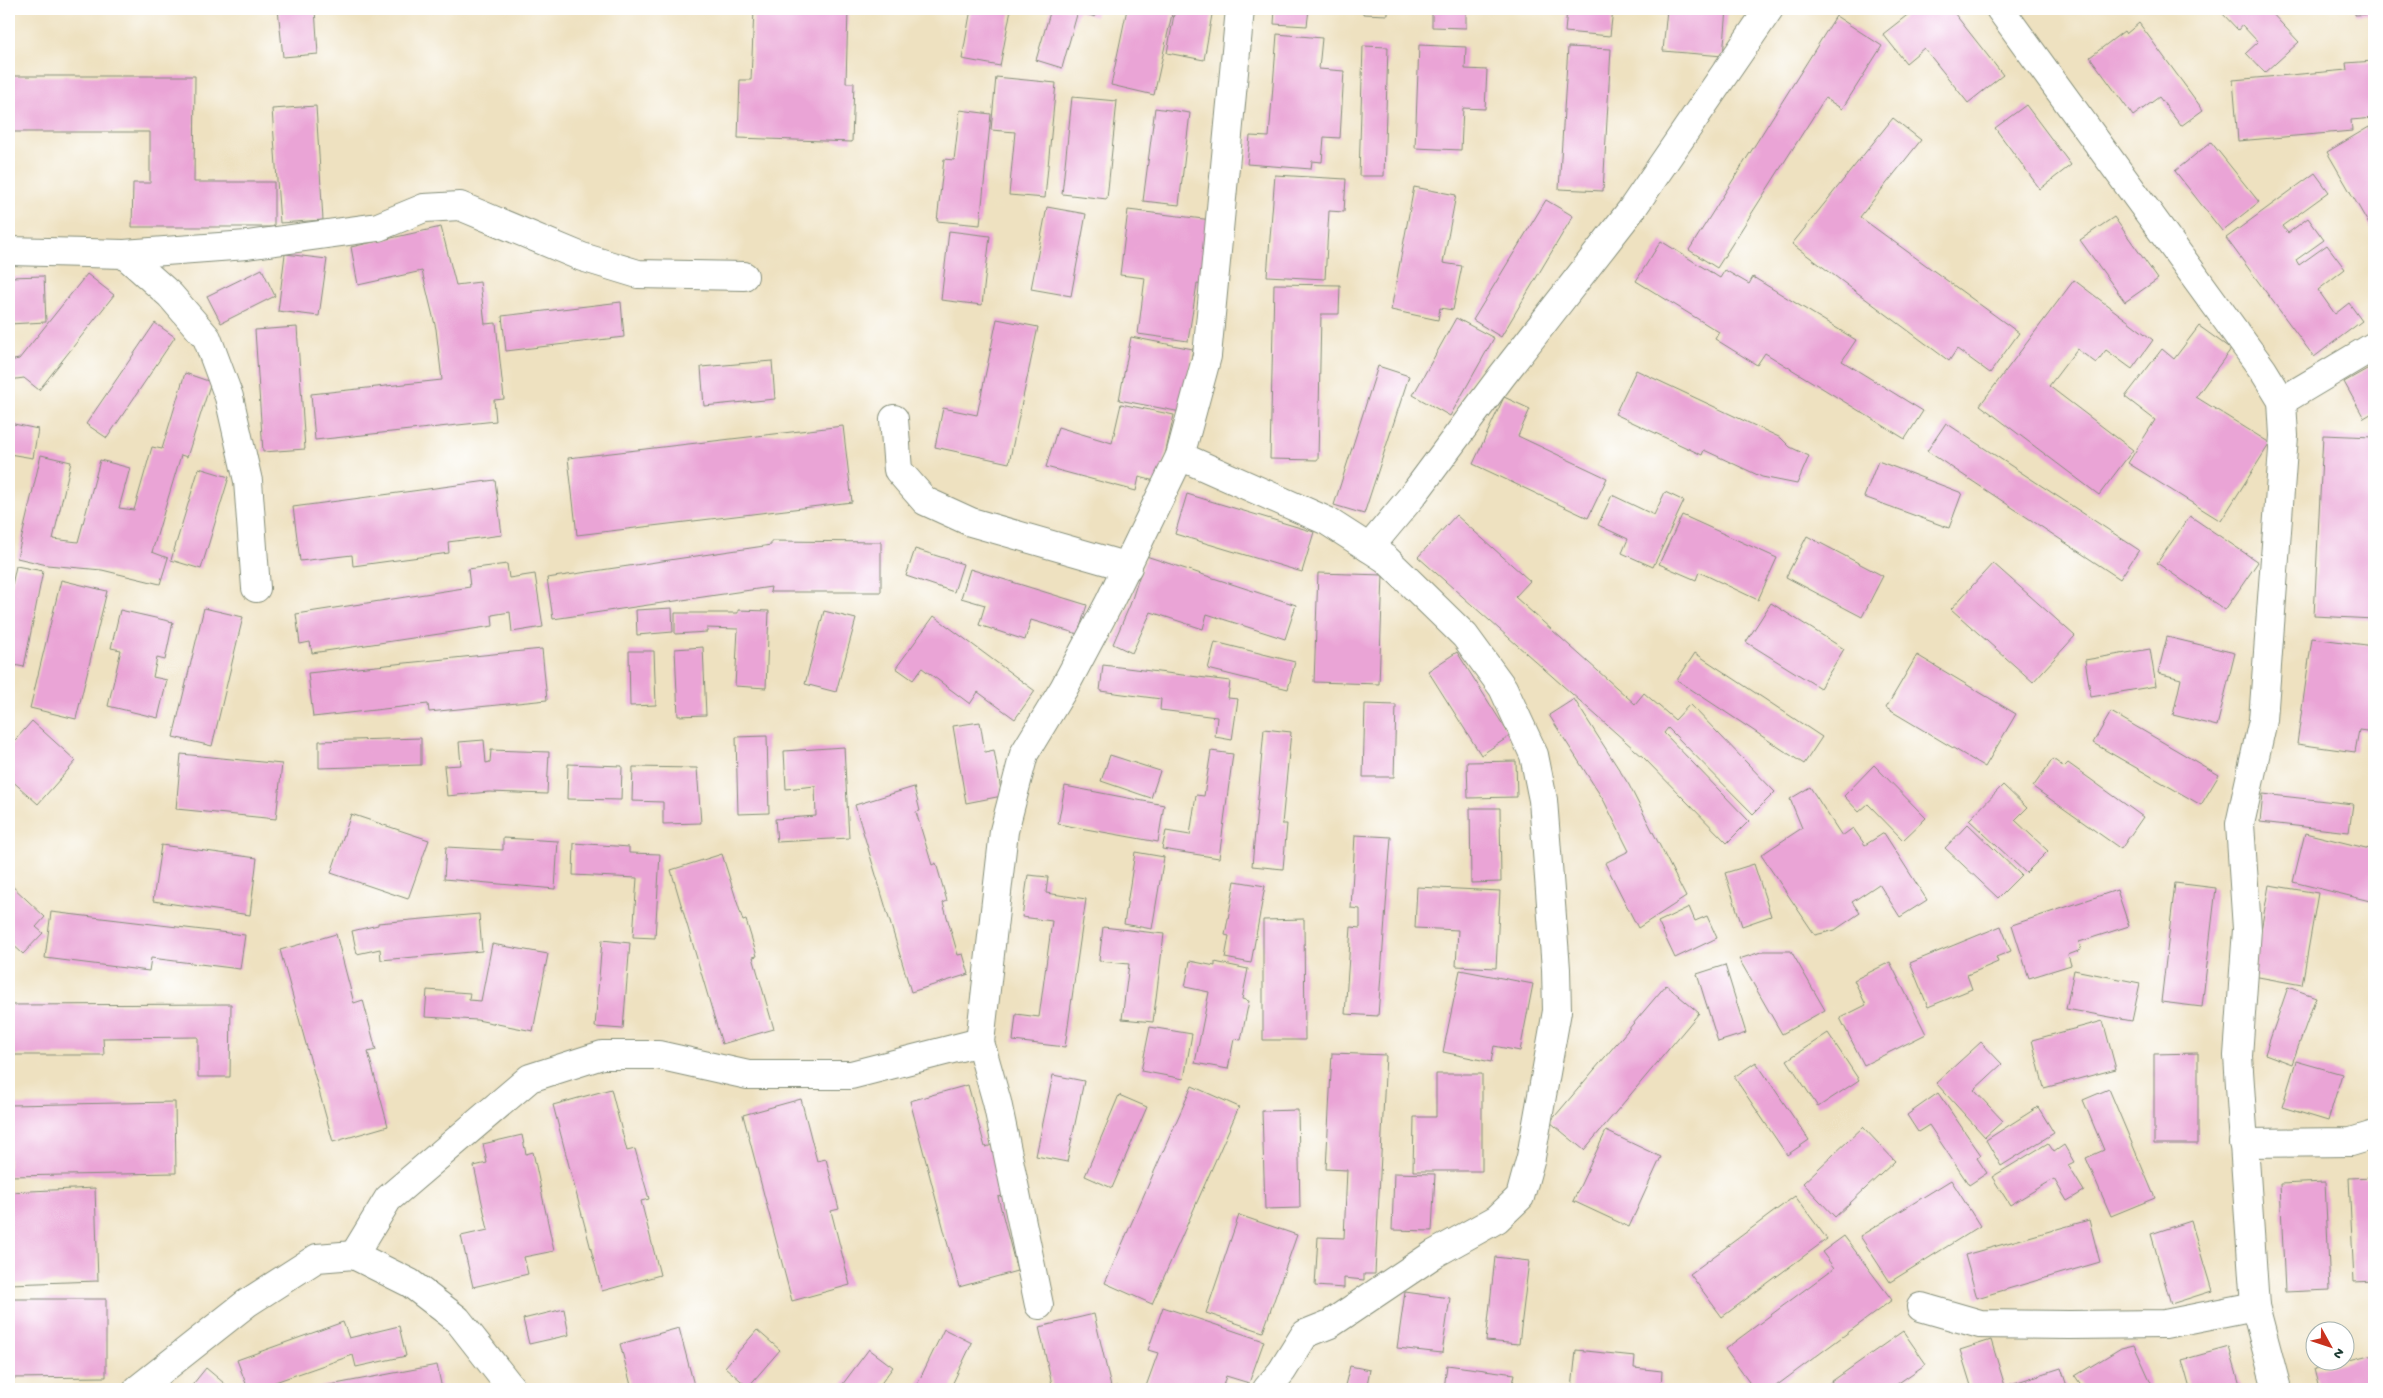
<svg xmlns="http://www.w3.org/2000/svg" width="2383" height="1398" font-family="'Gochi Hand',sans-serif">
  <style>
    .building { fill: #eaa4d6 }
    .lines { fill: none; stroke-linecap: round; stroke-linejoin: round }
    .minor-casing { stroke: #868f7a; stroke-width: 30 }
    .minor { stroke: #fff; stroke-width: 28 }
  </style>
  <rect width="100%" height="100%" fill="#fff"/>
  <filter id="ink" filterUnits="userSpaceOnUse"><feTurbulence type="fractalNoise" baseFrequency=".02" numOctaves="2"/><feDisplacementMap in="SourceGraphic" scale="10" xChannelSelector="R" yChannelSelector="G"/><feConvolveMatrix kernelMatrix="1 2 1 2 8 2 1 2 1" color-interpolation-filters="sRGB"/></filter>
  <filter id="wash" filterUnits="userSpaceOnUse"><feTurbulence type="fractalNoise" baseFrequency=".0096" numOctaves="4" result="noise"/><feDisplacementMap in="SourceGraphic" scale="20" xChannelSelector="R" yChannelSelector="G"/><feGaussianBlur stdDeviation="1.12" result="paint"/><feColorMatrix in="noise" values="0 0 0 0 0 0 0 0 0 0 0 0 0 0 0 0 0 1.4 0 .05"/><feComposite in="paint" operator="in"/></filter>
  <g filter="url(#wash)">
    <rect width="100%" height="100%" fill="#eee1c0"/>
    <g id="blocks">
      <g class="building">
        <polygon points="278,9 315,9 318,54 283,57"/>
        <polygon points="754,9 848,9 846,83 854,83 852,142 738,138 740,80 751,80"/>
        <polygon points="971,9 1011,9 1000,66 962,59"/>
        <polygon points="1051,9 1097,9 1095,17 1078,11 1062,68 1036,60"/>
        <polygon points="1127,9 1158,9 1158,11 1172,14 1154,95 1111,85"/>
        <polygon points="1175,9 1213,9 1204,60 1167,53"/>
        <polygon points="1275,9 1309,9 1307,26 1274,24"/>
        <polygon points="1313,9 1341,9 1341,12"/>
        <polygon points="1363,9 1388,9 1388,15 1363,14"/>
        <polygon points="1432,9 1466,9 1466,28 1432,27"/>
        <polygon points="1567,9 1613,9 1610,36 1565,32"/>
        <polygon points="1667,9 1727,9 1723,56 1663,51"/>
        <polygon points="1915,9 1951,9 2003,75 1968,103 1924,48 1906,63 1883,34"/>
        <polygon points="2226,9 2268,9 2299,42 2265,73 2246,53 2258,42 2242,25 2238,30 2222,13"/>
        <polygon points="2355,9 2374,9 2374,14 2355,15"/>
        <polygon points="1836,16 1882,46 1842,109 1825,98 1717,268 1689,250"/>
        <polygon points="2139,23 2203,110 2181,126 2159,97 2133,116 2090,57 2124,31 2126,34"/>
        <polygon points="1277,34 1322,38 1319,69 1344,71 1340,138 1324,137 1322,162 1312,161 1311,169 1247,164 1250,136 1269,137"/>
        <polygon points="1419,45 1466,47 1465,69 1487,70 1485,109 1463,108 1461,150 1415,148"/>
        <polygon points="1363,46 1388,47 1384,176 1359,176"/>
        <polygon points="1568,47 1611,49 1603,191 1559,189"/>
        <polygon points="2374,61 2374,118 2351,120 2352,131 2238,141 2233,80 2347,70 2346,63"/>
        <polygon points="9,76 195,76 194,182 274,182 274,227 132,227 133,183 150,183 150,132 9,132"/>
        <polygon points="996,77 1056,83 1045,198 1009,195 1015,132 991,130"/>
        <polygon points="1072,97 1117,101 1107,199 1062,194"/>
        <polygon points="2026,105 2071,165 2040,189 1995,128"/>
        <polygon points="316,106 323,220 280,223 272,109"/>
        <polygon points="1155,108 1190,113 1179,205 1143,201"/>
        <polygon points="960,110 991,114 980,225 937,221 944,159 954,160"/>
        <polygon points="1893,118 1921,140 1860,217 2019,333 1990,373 1957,349 1949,361 1792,244"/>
        <polygon points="2369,127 2374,136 2374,233 2327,152"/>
        <polygon points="2211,142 2259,202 2222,231 2175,171"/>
        <polygon points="2315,173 2329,192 2282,226 2288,233 2308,218 2324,240 2296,260 2299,265 2327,245 2345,269 2318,290 2335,314 2349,303 2362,321 2314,357 2226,238"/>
        <polygon points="1275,175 1346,179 1344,212 1329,211 1325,279 1267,276"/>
        <polygon points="1414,187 1456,195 1443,263 1462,266 1453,310 1440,308 1438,320 1391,310"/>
        <polygon points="1546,200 1573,216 1501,337 1473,320"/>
        <polygon points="1047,207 1086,214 1071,296 1031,289"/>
        <polygon points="1128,210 1212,220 1205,285 1197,284 1188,341 1138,334 1145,278 1120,275"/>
        <polygon points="2114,217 2158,279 2125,302 2080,240"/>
        <polygon points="441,227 456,285 480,282 485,324 496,323 504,399 494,400 496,421 315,440 311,394 442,380 436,329 422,271 358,285 351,247"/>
        <polygon points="949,231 990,236 982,305 941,300"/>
        <polygon points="1661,241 1720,278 1725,270 1749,284 1753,277 1856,340 1842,361 1923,411 1905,439 1765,353 1757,365 1715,339 1719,332 1636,281"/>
        <polygon points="285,254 327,259 319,316 278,311"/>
        <polygon points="262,269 275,296 221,323 207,296"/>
        <polygon points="87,274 114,295 39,390 24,378 9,380 9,361 19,359"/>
        <polygon points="44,276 46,322 9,324 9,277"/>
        <polygon points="2074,280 2153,340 2132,369 2106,350 2096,363 2077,349 2049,386 2133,450 2099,495 1980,405"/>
        <polygon points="1274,284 1340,285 1339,314 1321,314 1318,460 1270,459"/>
        <polygon points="621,302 624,337 506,351 502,316"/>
        <polygon points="1456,318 1494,338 1450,416 1413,395"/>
        <polygon points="997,319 1038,327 1009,463 935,447 943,408 977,415"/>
        <polygon points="155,323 175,337 107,438 86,424"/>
        <polygon points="2199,326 2231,349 2196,397 2270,443 2221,521 2128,463 2155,420 2125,397 2162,349 2174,359"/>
        <polygon points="297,327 305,449 263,452 255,330"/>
        <polygon points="1131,337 1193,349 1181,412 1119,400"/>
        <polygon points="772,361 775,399 704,406 701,367"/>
        <polygon points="2374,365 2374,412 2364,418 2344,382"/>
        <polygon points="1378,366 1409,376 1364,514 1334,505"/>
        <polygon points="1636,370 1781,438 1790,447 1809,456 1797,484 1762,477 1704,450 1702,455 1615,414"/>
        <polygon points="185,373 211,382 187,457 181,455 152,552 168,558 160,584 102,570 47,565 17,558 41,455 71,462 53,539 78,542 100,460 130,468 119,508 134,510 152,447 162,449"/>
        <polygon points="1504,397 1530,409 1518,436 1607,478 1588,518 1473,464"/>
        <polygon points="1121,404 1174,415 1159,482 1139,477 1136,491 1046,467 1058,427 1112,443"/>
        <polygon points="9,423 38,429 33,458 9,454"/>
        <polygon points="1946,423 2139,550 2120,579 1927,451"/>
        <polygon points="843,426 852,502 577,535 568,458"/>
        <polygon points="2323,435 2374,437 2372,518 2374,518 2374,619 2314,616"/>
        <polygon points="1878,461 1962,493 1949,528 1864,497"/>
        <polygon points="199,468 229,477 201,569 171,560"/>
        <polygon points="495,480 502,535 448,542 449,553 353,566 352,555 300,561 293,507"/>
        <polygon points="1665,492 1684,501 1653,567 1622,553 1628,539 1598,525 1612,495 1654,515"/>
        <polygon points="1187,494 1314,532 1302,572 1175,534"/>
        <polygon points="1456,515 1530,581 1515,597 1635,704 1644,693 1675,720 1690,704 1775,792 1753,814 1668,728 1664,733 1749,821 1727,843 1643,757 1418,557"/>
        <polygon points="1682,515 1777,558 1758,600 1699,572 1696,580 1659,564"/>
        <polygon points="2190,516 2258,562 2225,610 2157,563"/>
        <polygon points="1807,536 1883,576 1862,617 1786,577"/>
        <polygon points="771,541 881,542 881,592 770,592 771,587 553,619 547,578 771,545"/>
        <polygon points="915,549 963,564 954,592 906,576"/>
        <polygon points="1146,556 1296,605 1285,639 1207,614 1203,629 1151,612 1132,653 1113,644 1130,605"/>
        <polygon points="1993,563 2075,636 2033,682 1951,609"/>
        <polygon points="507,564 509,578 535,574 543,627 512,632 510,612 492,615 493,626 312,653 310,642 300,644 296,614 470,587 468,569"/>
        <polygon points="16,566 43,571 24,667 9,664 9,599"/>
        <polygon points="970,569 1087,605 1078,634 1031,620 1025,640 979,625 985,605 961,598"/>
        <polygon points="1318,573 1383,575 1379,684 1314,682"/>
        <polygon points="61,580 107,591 76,719 30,708"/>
        <polygon points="1771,603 1844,649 1820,688 1746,642"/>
        <polygon points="204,608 243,617 212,746 173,737"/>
        <polygon points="672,608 673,632 637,635 636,610"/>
        <polygon points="120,610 173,622 165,660 157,658 153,677 167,680 158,718 108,706 121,650 111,648"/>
        <polygon points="738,610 769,611 766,688 735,686 738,629 707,628 707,632 675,634 675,613 738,613"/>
        <polygon points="824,611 856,619 836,692 805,684"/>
        <polygon points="934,616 1035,691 1015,719 978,692 970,704 922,668 913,680 896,668"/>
        <polygon points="2167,637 2235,653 2217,726 2173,715 2181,679 2158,673"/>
        <polygon points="2312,638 2374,646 2374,732 2359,730 2355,752 2297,744"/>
        <polygon points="1215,642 1295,662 1288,689 1208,669"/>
        <polygon points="703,647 706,715 678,716 675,649"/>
        <polygon points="542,649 547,700 429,712 428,704 313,717 308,673"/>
        <polygon points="2150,649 2156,686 2091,697 2085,660"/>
        <polygon points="629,651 654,651 656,705 630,706"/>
        <polygon points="1457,652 1510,736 1481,755 1428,671"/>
        <polygon points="1695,653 1822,737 1804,764 1677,680"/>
        <polygon points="1917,655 2016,714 1985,767 1886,708"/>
        <polygon points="1103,665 1230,681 1228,698 1238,699 1232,740 1215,737 1217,717 1160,710 1161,699 1100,691"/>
        <polygon points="1574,699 1629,785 1686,897 1638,928 1605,863 1629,851 1604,801 1549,715"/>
        <polygon points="1365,704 1396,705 1394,777 1363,777"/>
        <polygon points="2111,712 2219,775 2201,805 2093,743"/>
        <polygon points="32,721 76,761 38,804 9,778 9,747"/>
        <polygon points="980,722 985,752 994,750 1002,796 966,803 953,726"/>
        <polygon points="1264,729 1291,732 1282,824 1287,824 1283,869 1252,866"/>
        <polygon points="767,736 769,813 738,814 736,737"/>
        <polygon points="421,738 421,765 319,768 319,741"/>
        <polygon points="484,740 486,763 490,762 491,750 549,752 547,794 489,792 447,796 444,766 461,765 459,742"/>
        <polygon points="844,747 849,838 777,842 775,819 816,816 815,786 786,789 784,751"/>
        <polygon points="1211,751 1233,754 1219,858 1162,849 1166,831 1190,835 1196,795 1204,796"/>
        <polygon points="181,754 282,764 276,819 176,809"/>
        <polygon points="1110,755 1160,771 1151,798 1101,781"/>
        <polygon points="2053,759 2064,767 2068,763 2143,817 2121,849 2033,787"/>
        <polygon points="1516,761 1517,797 1468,798 1467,762"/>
        <polygon points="568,764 622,766 621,800 567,799"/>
        <polygon points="1874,765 1926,818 1903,840 1868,804 1859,812 1844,796"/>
        <polygon points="633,767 697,768 701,823 663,824 663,802 632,801"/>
        <polygon points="2003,785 2027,808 2015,820 2048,851 2026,873 1969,820"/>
        <polygon points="1065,786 1164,805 1158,842 1058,824"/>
        <polygon points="914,787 920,811 916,812 932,865 936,863 947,901 943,903 958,955 963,954 969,974 911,992 855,805"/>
        <polygon points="1810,787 1842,836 1853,828 1865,845 1884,833 1927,900 1900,917 1879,884 1852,902 1860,913 1835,930 1815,935 1761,855 1802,828 1790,799"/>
        <polygon points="2263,794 2353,804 2349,832 2260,822"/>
        <polygon points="1470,808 1500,808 1501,882 1471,883"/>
        <polygon points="351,814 429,840 408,899 331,873"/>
        <polygon points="1968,824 2021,875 1998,898 1945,848"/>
        <polygon points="2305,833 2374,850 2374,902 2293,882"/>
        <polygon points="1355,835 1391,837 1378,1016 1345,1014 1351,927 1360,928 1360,909 1351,908"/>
        <polygon points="503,838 558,841 555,889 444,879 446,847 503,850"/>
        <polygon points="574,843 629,847 629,853 660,854 655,938 633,937 637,878 573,875"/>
        <polygon points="161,845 257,858 250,915 153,901"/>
        <polygon points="1135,852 1164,857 1152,929 1124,924"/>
        <polygon points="722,854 743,921 746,920 757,956 753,957 774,1029 722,1044 671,870"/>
        <polygon points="1754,864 1771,916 1742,926 1725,873"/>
        <polygon points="1028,875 1048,877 1046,893 1086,899 1065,1047 1013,1041 1016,1014 1039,1017 1052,921 1022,917"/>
        <polygon points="1235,881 1265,886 1251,963 1225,958 1229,936 1225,935"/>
        <polygon points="9,883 45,917 36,927 43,933 23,954 9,941"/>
        <polygon points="2175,883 2216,888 2202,1007 2161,1002"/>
        <polygon points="2269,885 2318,893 2302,985 2253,976"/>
        <polygon points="1417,887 1500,891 1496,968 1456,966 1458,930 1415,928"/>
        <polygon points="2117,890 2129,926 2079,942 2081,950 2068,955 2071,965 2029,978 2012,925"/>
        <polygon points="1689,907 1695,921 1707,916 1717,938 1675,958 1658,922"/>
        <polygon points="51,912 245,935 240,969 151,958 149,971 45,958"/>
        <polygon points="479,914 482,951 381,960 380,949 357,954 352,931 378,925 378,923"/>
        <polygon points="1304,919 1305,1040 1263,1040 1263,920"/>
        <polygon points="2001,926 2011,951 1996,957 1998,962 1967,975 1972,989 1928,1007 1910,963"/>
        <polygon points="1103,927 1164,934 1153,1022 1122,1019 1129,964 1099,961"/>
        <polygon points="336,934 354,1003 363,1000 376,1050 368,1052 388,1126 333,1142 280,950"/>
        <polygon points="602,940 630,943 623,1029 595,1027"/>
        <polygon points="492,944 548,954 533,1031 477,1020 425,1017 427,990 470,993 469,1000 481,1001"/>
        <polygon points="1764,951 1791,951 1825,1010 1782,1034 1739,959"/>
        <polygon points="1190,961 1215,966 1215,962 1248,969 1242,999 1249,1001 1241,1040 1234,1039 1228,1069 1195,1063 1209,992 1185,987"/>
        <polygon points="1890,962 1926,1034 1864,1065 1840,1018 1866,1005 1854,980"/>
        <polygon points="1725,965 1746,1033 1718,1042 1697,974"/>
        <polygon points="1460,970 1533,984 1520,1051 1494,1046 1491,1062 1443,1052"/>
        <polygon points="2074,970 2140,983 2132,1021 2066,1009"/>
        <polygon points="1666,985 1699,1013 1584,1150 1550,1122"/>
        <polygon points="2288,987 2316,997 2292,1064 2265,1054"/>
        <polygon points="231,1004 230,1077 198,1077 198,1037 103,1038 104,1055 9,1055 9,1005"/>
        <polygon points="2103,1021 2116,1069 2044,1088 2032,1040"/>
        <polygon points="1150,1027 1192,1034 1184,1079 1141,1071"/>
        <polygon points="1828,1033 1859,1080 1818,1107 1787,1060"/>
        <polygon points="1981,1042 2002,1064 1974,1090 2003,1121 1985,1137 1936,1083"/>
        <polygon points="1332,1053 1386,1055 1375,1274 1364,1274 1364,1280 1344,1278 1344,1288 1315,1286 1318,1237 1344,1238 1347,1170 1326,1169"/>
        <polygon points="2198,1053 2198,1144 2154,1144 2154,1054"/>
        <polygon points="2296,1061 2342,1074 2328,1121 2282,1107"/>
        <polygon points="1756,1062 1809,1140 1787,1155 1734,1077"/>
        <polygon points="1436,1074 1482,1074 1482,1171 1413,1171 1414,1117 1436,1117"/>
        <polygon points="1053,1075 1084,1081 1067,1162 1036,1156"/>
        <polygon points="968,1085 985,1147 993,1145 1006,1195 998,1197 1017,1271 959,1287 910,1101"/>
        <polygon points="1192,1086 1239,1107 1152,1304 1105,1283"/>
        <polygon points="611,1089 627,1151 635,1149 649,1199 641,1201 660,1275 602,1291 553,1105"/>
        <polygon points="2109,1089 2155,1198 2111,1216 2086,1158 2104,1150 2083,1100"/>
        <polygon points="1938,1093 1981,1155 1977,1158 1987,1173 1969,1185 1929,1125 1918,1132 1907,1115"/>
        <polygon points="1119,1095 1147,1107 1112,1188 1085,1176"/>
        <polygon points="801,1099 817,1161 826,1159 839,1209 831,1211 850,1285 792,1301 743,1115"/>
        <polygon points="175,1102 176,1173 9,1176 9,1105"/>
        <polygon points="2038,1107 2054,1133 2001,1166 1986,1140"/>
        <polygon points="1298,1110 1300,1208 1265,1209 1262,1111"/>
        <polygon points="1863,1127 1895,1161 1835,1217 1803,1183"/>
        <polygon points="1606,1131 1661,1157 1629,1227 1573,1201"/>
        <polygon points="522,1135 526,1154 533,1152 554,1251 524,1257 528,1274 473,1287 461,1236 488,1230 474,1166 487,1163 483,1144"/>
        <polygon points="2048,1143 2054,1152 2064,1145 2074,1162 2068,1165 2084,1191 2067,1201 2054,1179 2010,1205 1992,1177"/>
        <polygon points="1394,1173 1435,1174 1432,1231 1392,1230"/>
        <polygon points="2374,1177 2374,1281 2354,1282 2349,1178"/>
        <polygon points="1951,1180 1980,1226 1890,1282 1860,1236"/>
        <polygon points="2325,1182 2330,1290 2285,1292 2280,1184"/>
        <polygon points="95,1188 98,1281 9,1284 9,1192"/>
        <polygon points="1795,1196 1827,1239 1722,1317 1690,1274"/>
        <polygon points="1239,1215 1297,1235 1263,1332 1206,1313"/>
        <polygon points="2089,1220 2100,1262 1977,1298 1965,1255"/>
        <polygon points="2191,1221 2212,1291 2171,1304 2151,1234"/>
        <polygon points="1844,1236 1892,1300 1772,1389 1754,1389 1725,1349 1834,1268 1822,1252"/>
        <polygon points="1495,1257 1529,1261 1519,1344 1486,1341"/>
        <polygon points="1405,1292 1450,1298 1442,1353 1397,1348"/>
        <polygon points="9,1299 106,1299 106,1377 9,1378"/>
        <polygon points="1163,1307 1264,1341 1249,1383 1226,1376 1222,1389 1145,1389 1158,1353 1148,1350"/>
        <polygon points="564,1309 569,1335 529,1344 523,1319"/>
        <polygon points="1094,1314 1111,1387 1117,1386 1118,1389 1053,1389 1039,1327"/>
        <polygon points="343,1322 349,1338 399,1326 406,1356 356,1367 353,1355 255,1389 248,1389 237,1360"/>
        <polygon points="679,1328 695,1389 632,1389 620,1344"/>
        <polygon points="944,1329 972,1343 950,1389 915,1389"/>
        <polygon points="757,1330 780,1350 748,1387 725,1367"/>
        <polygon points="1903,1331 1926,1364 1890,1389 1832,1389 1828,1384"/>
        <polygon points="1991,1340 2005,1386 2061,1368 2068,1389 1972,1389 1960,1350"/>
        <polygon points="2134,1345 2154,1389 2084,1389 2075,1376 2121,1348"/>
        <polygon points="2229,1347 2241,1389 2190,1389 2182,1360"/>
        <polygon points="869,1349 893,1367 877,1389 839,1389"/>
        <polygon points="1576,1350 1635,1356 1634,1368 1662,1371 1661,1389 1572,1389"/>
        <polygon points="2373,1354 2374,1389 2319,1389 2314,1369"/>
        <polygon points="437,1365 442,1389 314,1389 314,1388"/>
        <polygon points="1447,1365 1515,1374 1512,1389 1444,1389"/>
        <polygon points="1350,1366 1370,1370 1366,1389 1344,1389"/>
        <polygon points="206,1368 231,1389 189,1389"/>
      </g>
    </g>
  </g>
  <g filter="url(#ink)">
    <use href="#blocks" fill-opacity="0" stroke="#868f7a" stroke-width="1"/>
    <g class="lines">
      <g class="minor-casing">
        <g id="minor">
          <polyline points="2000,9 2263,370 2282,401 2284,436 2263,720 2240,824 2247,929 2238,1056 2255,1306 2277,1389"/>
          <polyline points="9,251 124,254 170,295 207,338 229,397 248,481 256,588"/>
          <polyline points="124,254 247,245 378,227 424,208 460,206 582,257 638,274 744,276"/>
          <polyline points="2282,401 2374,346"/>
          <polyline points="894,419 898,470 925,501 971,522 1128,567"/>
          <polyline points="1180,456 1327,521 1386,559 1465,636 1503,688 1534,755 1543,800 1556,969 1557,1011 1531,1157 1520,1197 1497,1219 1434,1254 1330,1324 1305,1334 1282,1371 1267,1389"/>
          <polyline points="1369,548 1413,495 1501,377 1632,209 1769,9"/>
          <polyline points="2243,1143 2351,1142 2374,1135"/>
          <polyline points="354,1255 388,1199 530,1078 602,1055 658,1055 748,1075 851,1075 980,1042"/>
          <polyline points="1039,1305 997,1102 980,1042 1004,831 1024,754 1064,688 1109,603 1180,456 1207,356 1240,9"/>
          <polyline points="1921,1307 1980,1324 2069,1325 2165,1324 2255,1306"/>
          <polyline points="138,1389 247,1303 317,1258 354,1255 410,1283 457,1319 512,1389"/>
        </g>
      </g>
      <use href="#minor" class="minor"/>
    </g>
  </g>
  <rect width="2383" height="1398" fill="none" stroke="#fff" stroke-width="30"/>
  <g transform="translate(2330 1346) rotate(130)"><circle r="24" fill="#ffffff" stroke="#a5b1ae"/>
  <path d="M0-4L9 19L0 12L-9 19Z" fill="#c8321e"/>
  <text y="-8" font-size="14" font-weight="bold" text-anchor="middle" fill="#1f3d34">N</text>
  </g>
</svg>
